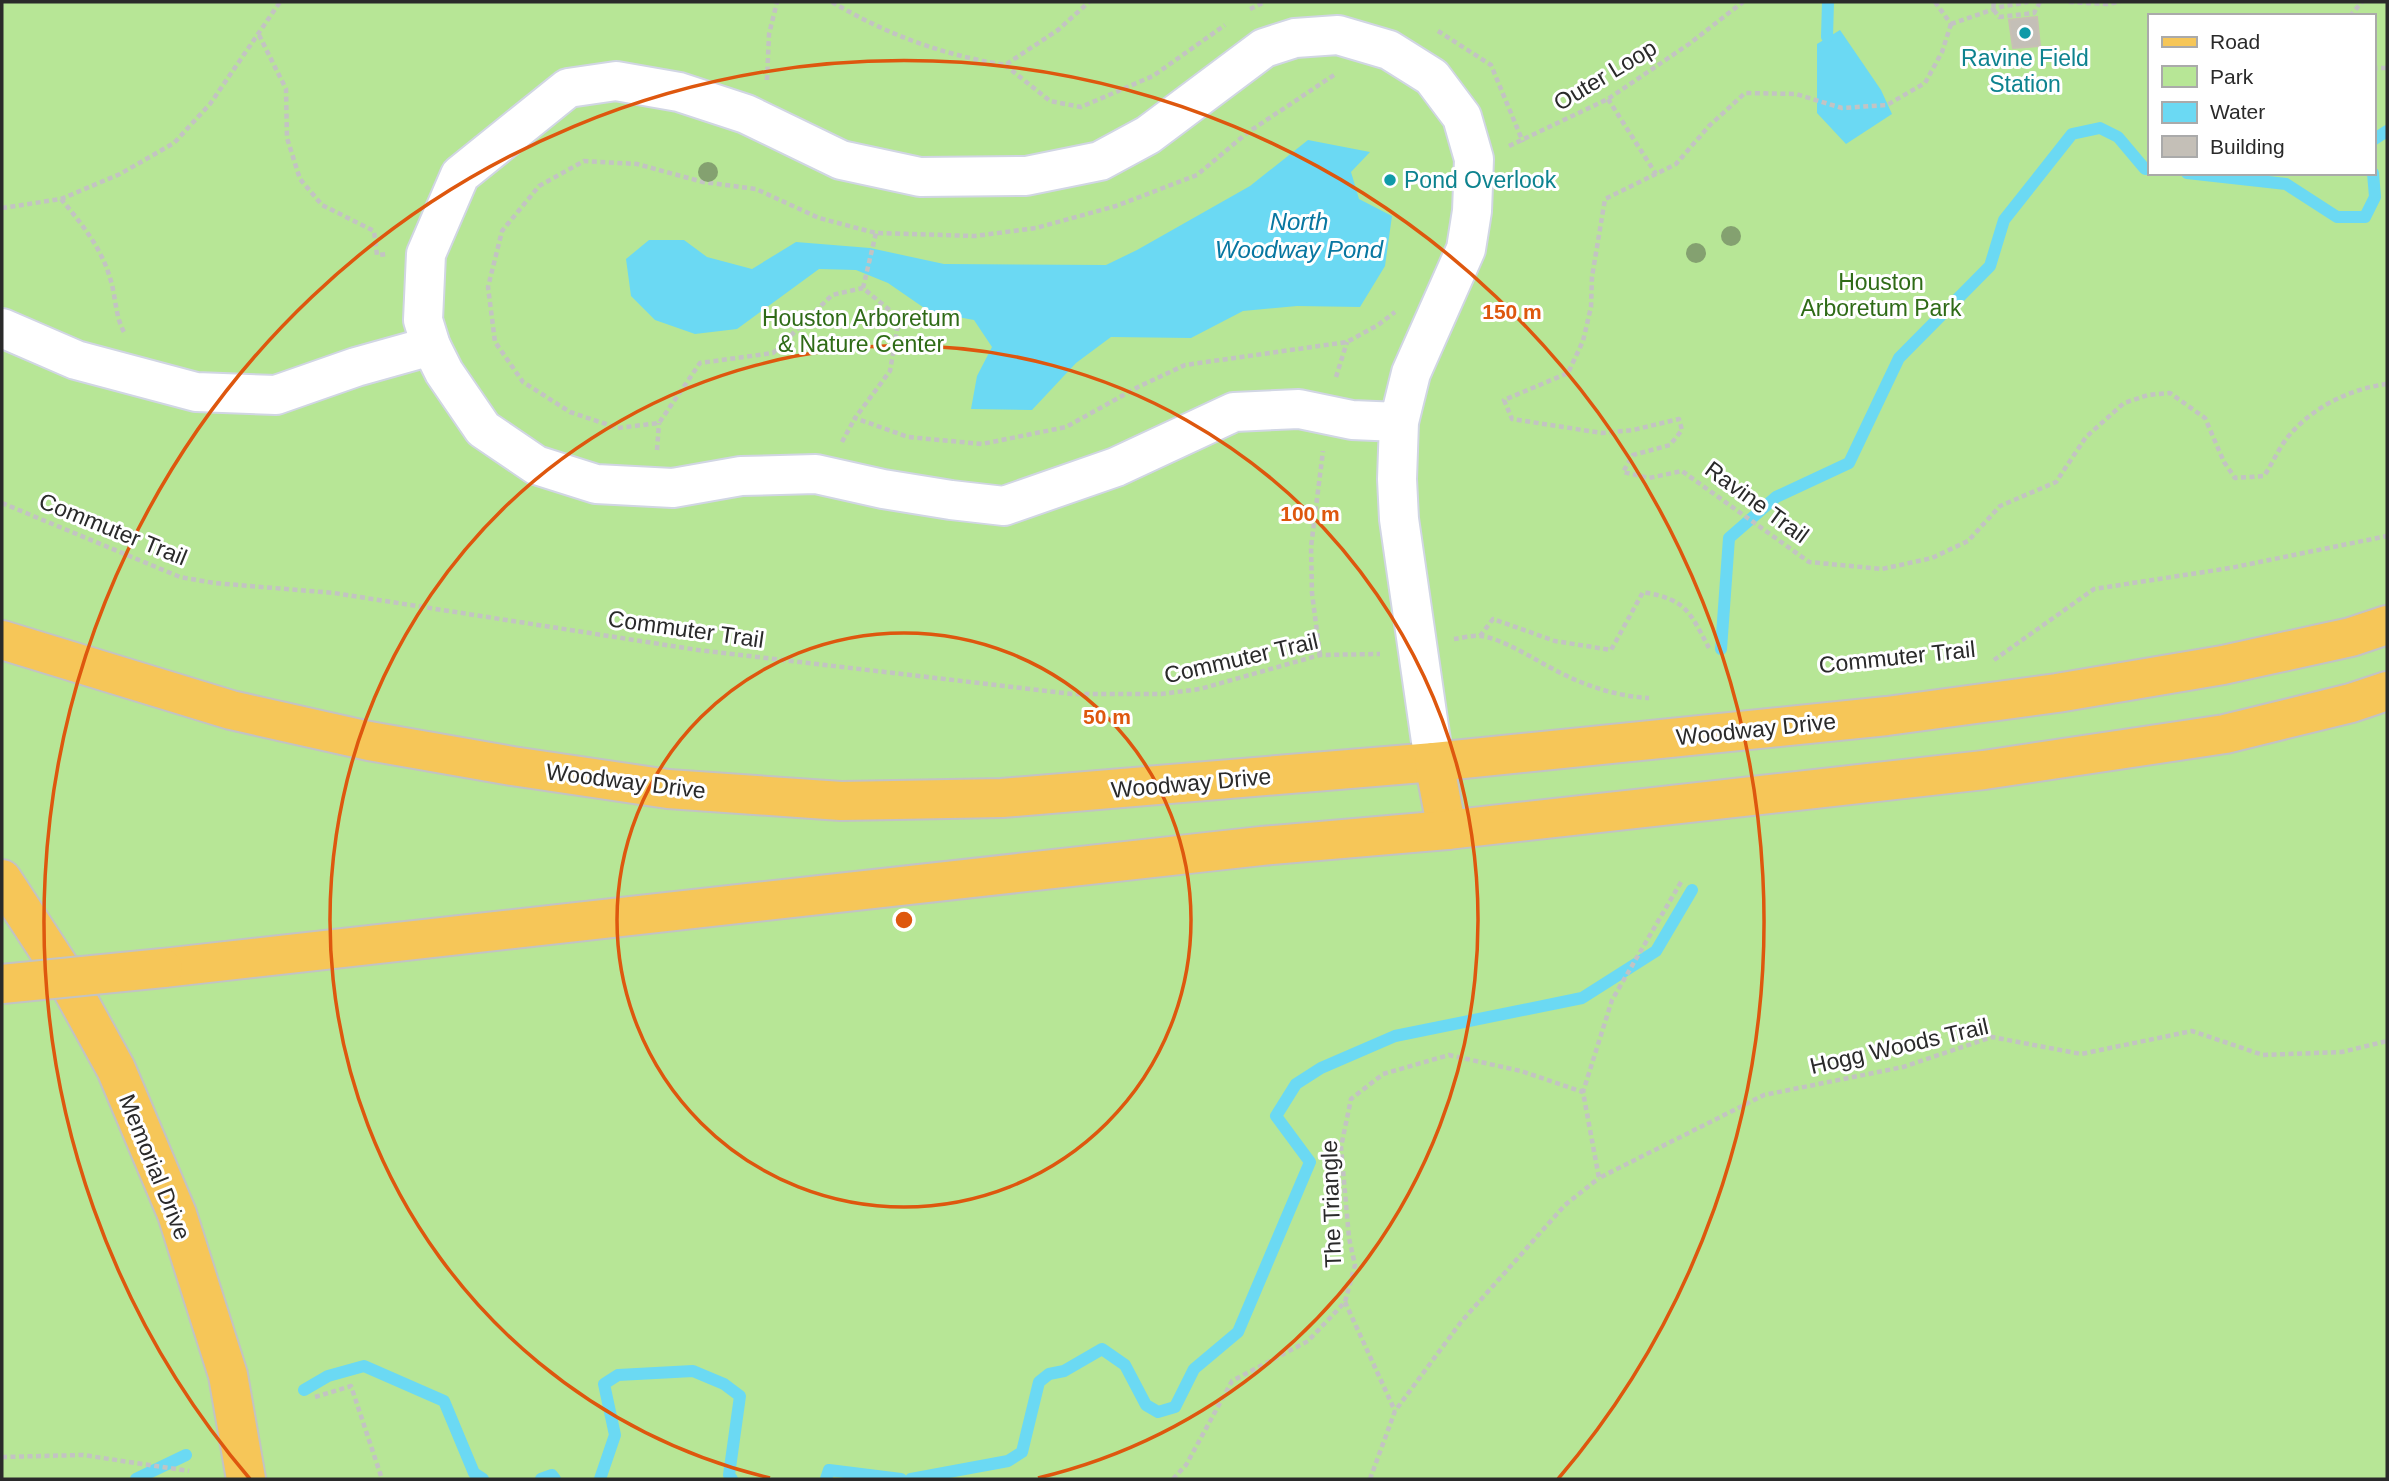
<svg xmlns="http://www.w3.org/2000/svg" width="2389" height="1481" font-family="Helvetica,sans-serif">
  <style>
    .green { fill: #b7e696; fill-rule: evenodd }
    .water { fill: #6bd9f3 }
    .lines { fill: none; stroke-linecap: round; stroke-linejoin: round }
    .stream { stroke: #6bd9f3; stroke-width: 12 }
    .building { fill: #c4bfb7; stroke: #c8c0b5; stroke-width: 2 }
    .minor-casing { stroke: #d1d6e4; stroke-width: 42 }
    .major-casing { stroke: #c3c3c3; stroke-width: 42 }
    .path { stroke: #c3c3c3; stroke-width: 4.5; stroke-dasharray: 5 3.5; stroke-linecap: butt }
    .minor { stroke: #fff; stroke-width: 38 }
    .major { stroke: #f6c658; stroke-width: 38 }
    .major-bridge-casing { stroke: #c3c3c3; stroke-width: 42; stroke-linecap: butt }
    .major-bridge { stroke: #f6c658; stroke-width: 38 }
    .tree { fill: #84a170 }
    .ring { fill: none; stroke: #de570e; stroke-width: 3.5 }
    .culture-dot { fill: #0f9aa8; stroke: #fff; stroke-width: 2.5 }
    .labels { text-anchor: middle; stroke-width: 6; stroke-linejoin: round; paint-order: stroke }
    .culture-label { font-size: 23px; fill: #0d838f; stroke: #fff }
    .street-label { font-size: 23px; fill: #2a2a2a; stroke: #fff }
    .park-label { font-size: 23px; fill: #2f6b17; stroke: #fff }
    .water-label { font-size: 24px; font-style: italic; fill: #0877a1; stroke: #fff }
    .centre { fill: #de570e; stroke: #fff; stroke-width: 3.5 }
    .ring-label { font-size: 21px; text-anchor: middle; font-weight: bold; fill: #de570e; stroke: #fff; stroke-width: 6; stroke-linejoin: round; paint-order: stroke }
  </style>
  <rect width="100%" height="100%" fill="#ede4dc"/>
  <path class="green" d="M2,2H2387V1479H2ZM2149,16H2373V173H2149Z"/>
  <g class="water">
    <polygon points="1840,30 1881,90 1892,114 1846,144 1817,113 1817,44"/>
    <polygon points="1308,140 1370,152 1351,172 1359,199 1392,216 1385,266 1360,307 1297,306 1243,311 1191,338 1111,337 1076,363 1032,410 971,409 977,376 992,347 974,320 930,312 888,283 856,270 819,269 737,329 695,334 655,320 631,296 626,259 649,240 684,240 707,257 752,269 796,242 870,248 944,264 1106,265 1137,250 1250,186"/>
  </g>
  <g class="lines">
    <g class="stream">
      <polyline points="1827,37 1828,2"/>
      <polyline points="2373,140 2387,131"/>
      <polyline points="2187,173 2286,184 2337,217 2365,217 2375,197 2373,173"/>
      <polyline points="1721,649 1729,538 1776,497 1849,463 1899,358 1990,266 2004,220 2072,134 2100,128 2118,137 2145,169 2149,169"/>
      <polyline points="304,1390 328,1376 364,1366 444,1401 474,1473 483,1479"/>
      <polyline points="136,1479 186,1455"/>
      <polyline points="541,1479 552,1475 555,1479"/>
      <polyline points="600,1479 615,1435 604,1384 618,1375 693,1371 724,1384 740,1396 729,1475 732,1479"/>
      <polyline points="826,1479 829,1470 901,1479"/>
      <polyline points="911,1479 1008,1461 1022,1452 1039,1382 1049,1374 1064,1371 1102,1349 1125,1365 1146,1405 1158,1412 1175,1407 1194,1369 1238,1332 1310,1162 1276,1116 1296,1084 1321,1068 1395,1036 1582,998 1656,951 1692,890"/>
    </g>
  </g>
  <polygon class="building" points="2037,17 2040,46 2013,48 2009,20"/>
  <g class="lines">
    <g class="minor-casing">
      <g id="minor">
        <polyline points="2,328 76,360 196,392 276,395 356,367 431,346"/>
        <polyline points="1399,422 1352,420 1299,409 1234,412 1116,467 1004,506 951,500 883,489 816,474 741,476 673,488 596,484 536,465 483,429 444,372 431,346 423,320 426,254 460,175 568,88 616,81 679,92 746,114 841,160 920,177 1026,176 1100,161 1148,135 1264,48 1295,38 1338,35 1389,50 1432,77 1462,117 1474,159 1472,211 1466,249 1411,373 1399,422 1397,479 1399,519 1434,762"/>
      </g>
    </g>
    <g class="major-casing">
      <g id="major">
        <polyline points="2,640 231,710 369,741 512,766 668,789 841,801 1002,798 1434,762 1887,716 2057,693 2223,665 2351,637 2387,625"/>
        <polyline points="1434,762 1447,830"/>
        <polyline points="2,879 62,971 116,1069 177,1214 228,1375 246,1479"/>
        <polyline points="163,968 1261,846 1447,830 1984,770 2225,734 2351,703 2387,691"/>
      </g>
    </g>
    <g class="path">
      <path d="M832,2C888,35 940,54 1005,65L1058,30L1089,2"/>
      <polyline points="1935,2 1951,24"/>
      <polyline points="1994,2 1993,9 1999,17 2034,13 2040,2"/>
      <polyline points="2069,2 2107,4 2120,2"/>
      <polyline points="1250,9 1265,2"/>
      <polyline points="2350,16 2362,2"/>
      <path d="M1951,24L1942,52L1925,83L1887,105L1842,108L1796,94L1745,93L1709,126L1676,164L1605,199L1592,277L1591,307L1583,341L1568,373L1504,400L1512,419L1602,433L1633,430L1679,419L1682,430L1670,445L1633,455L1623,472L1649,478L1682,471L1809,562L1882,569L1932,558L1968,541L2000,506L2056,482L2086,437L2124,403L2148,395L2170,393L2205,418L2224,462L2235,478L2264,476C2272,464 2278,450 2287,438C2311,408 2349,389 2387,384"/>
      <polyline points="1951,24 2000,7 2028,2"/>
      <polyline points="1438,31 1491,65 1523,142"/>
      <polyline points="259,35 286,89 287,138 300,179 322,205 374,231 377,255 387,254"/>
      <polyline points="1005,65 1050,101 1081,107 1153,76 1225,25"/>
      <polyline points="2373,70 2377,68 2387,68"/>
      <polyline points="1334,75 1247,133 1197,175 1116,206 1036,228 975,236 876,233 819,218 756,189 703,182 637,164 584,161 539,186 502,231 488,287 495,342 523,382 570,412 618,428 659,423 700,363 773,353 832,295 863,288 899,318 890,371 855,418 908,437 982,444 1066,427 1138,387 1185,365 1347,342 1378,325 1395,312"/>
      <polyline points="767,80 769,34 777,2"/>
      <polyline points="1608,99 1656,174"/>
      <polyline points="1509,146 1608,99 1689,44 1743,2"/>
      <path d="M61,199C81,223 101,247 110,278C116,296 115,316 124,332"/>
      <polyline points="2,208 61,199 120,174 174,143 210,104 280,2"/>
      <polyline points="863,288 876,233"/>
      <polyline points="1336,377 1347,342"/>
      <polyline points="842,442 855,418"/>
      <polyline points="657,450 659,423"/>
      <polyline points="2,503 180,577 214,583 334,593 698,650 1072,694 1161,694 1200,689 1320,655 1380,654"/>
      <path d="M1480,636L1493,619L1555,641L1611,650L1643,592C1687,600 1689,611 1709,648"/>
      <path d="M1454,639C1462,638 1473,635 1481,636C1504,639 1535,660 1555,670C1585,686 1616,696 1649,698"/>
      <polyline points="1320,655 1312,593 1311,547 1323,451"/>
      <polyline points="1994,660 2094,589 2230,568 2387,536"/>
      <polyline points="1681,882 1612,1000 1583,1092 1599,1178 1764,1095 1903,1067 1992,1037 2081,1054 2192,1031 2263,1055 2342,1052 2387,1041"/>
      <polyline points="1345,1302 1395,1411"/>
      <polyline points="315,1397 351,1386 382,1479"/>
      <polyline points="2,1457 83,1455 189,1471"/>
      <polyline points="1173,1479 1186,1465 1232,1381 1308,1341 1345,1302 1355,1265 1349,1238 1341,1147 1351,1099 1383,1074 1449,1055 1521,1071 1583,1092"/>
      <polyline points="1370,1479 1395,1411 1461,1322 1565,1205 1599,1178"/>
    </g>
    <use href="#minor" class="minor"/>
    <use href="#major" class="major"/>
    <g class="major-bridge-casing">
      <polyline id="major-bridge" points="2,984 163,968"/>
    </g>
    <use href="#major-bridge" class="major-bridge"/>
  </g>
  <g class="tree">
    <circle cx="708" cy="172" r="10"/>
    <circle cx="1731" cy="236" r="10"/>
    <circle cx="1696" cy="253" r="10"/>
  </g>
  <g class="ring">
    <circle cx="904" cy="920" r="287"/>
    <path d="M770 1478A574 574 0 1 1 1038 1478"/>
    <path d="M250 1479A860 860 0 1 1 1558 1479"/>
  </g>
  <g class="culture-dot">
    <circle cx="2025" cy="33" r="7"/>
    <circle cx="1390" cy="180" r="7"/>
  </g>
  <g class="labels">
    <g class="culture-label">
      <text x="2025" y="66">Ravine Field<tspan x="2025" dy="26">Station</tspan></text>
      <text x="1404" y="188" text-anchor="start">Pond Overlook</text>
    </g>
    <g class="street-label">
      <text transform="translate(1605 75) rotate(-31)" y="8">Outer Loop</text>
      <text transform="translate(1757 502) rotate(36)" y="8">Ravine Trail</text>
      <text transform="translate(113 529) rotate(22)" y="8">Commuter Trail</text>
      <text transform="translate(686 629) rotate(8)" y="8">Commuter Trail</text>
      <text transform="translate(1897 657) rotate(-6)" y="8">Commuter Trail</text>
      <text transform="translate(1241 658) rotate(-13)" y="8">Commuter Trail</text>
      <text transform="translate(1756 729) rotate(-6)" y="8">Woodway Drive</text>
      <text transform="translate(626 781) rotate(7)" y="8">Woodway Drive</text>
      <text transform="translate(1191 783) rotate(-5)" y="8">Woodway Drive</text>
      <text transform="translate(1899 1046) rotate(-13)" y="8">Hogg Woods Trail</text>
      <text transform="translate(155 1167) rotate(68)" y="8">Memorial Drive</text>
      <text transform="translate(1331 1204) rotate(-92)" y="8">The Triangle</text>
    </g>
    <g class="park-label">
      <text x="1881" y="290">Houston<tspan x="1881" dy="26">Arboretum Park</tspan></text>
      <text x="861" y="326">Houston Arboretum<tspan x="861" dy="26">&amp; Nature Center</tspan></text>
    </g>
    <g class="water-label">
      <text x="1299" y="230">North<tspan x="1299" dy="28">Woodway Pond</tspan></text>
    </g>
  </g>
  <circle cx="904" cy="920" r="10" class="centre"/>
  <g class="ring-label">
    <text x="1512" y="319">150 m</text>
    <text x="1310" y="521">100 m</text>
    <text x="1107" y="724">50 m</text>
  </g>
  <rect width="2389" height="1481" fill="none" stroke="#2a2a2a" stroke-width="7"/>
  <rect x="2148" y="14" width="228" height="161" fill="#ffffff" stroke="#aaaaaa" stroke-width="2"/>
  <rect x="2162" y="37" width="35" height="10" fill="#f6c658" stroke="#aaaaaa" stroke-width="2"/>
  <text x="2210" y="49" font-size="21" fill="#2a2a2a">Road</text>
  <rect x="2162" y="66" width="35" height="21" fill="#b7e696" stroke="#aaaaaa" stroke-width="2"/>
  <text x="2210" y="84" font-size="21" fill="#2a2a2a">Park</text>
  <rect x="2162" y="102" width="35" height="21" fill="#6bd9f3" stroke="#aaaaaa" stroke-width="2"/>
  <text x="2210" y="119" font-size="21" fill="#2a2a2a">Water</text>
  <rect x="2162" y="136" width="35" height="21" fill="#c4bfb7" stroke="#aaaaaa" stroke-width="2"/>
  <text x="2210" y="154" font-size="21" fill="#2a2a2a">Building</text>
</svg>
